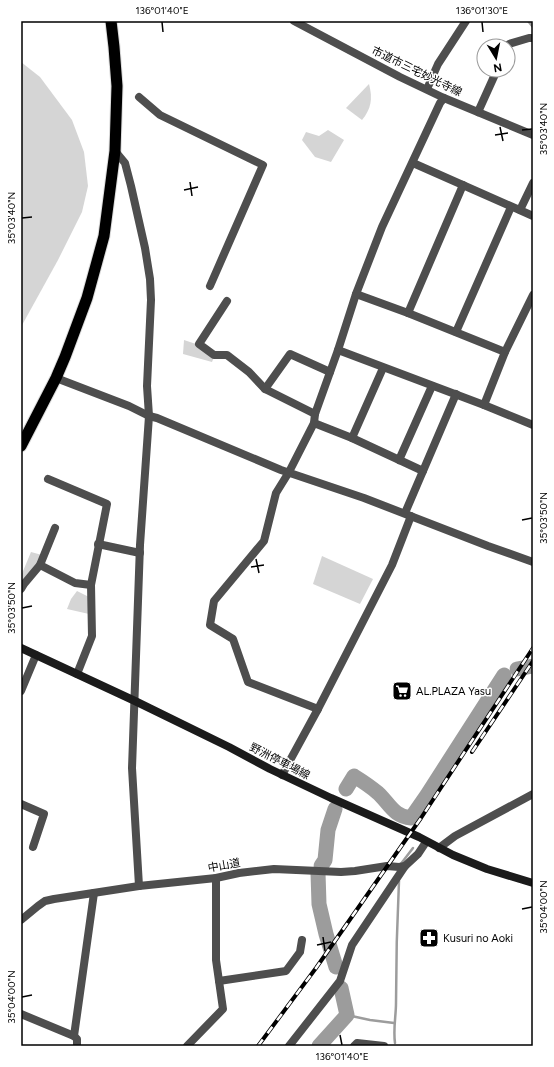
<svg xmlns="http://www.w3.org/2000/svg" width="554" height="1067" font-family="Figtree,'Noto Sans JP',sans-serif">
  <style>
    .green { fill: #d5d5d5 }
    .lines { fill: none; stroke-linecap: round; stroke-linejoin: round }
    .stream { stroke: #9c9c9c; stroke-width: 2.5 }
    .river { stroke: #9c9c9c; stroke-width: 15 }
    .trunk-casing { stroke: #dbdbdb; stroke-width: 13 }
    .minor { stroke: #4e4e4e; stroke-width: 8 }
    .tertiary { stroke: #4e4e4e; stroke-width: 8 }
    .secondary { stroke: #1b1b1b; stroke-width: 8 }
    .trunk { stroke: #000; stroke-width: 11 }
    .rail-casing { stroke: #000; stroke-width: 4 }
    .rail { stroke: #fff; stroke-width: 2.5; stroke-dasharray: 8; stroke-linecap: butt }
    .ticks { fill: none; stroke: #000; stroke-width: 1.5 }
    .labels { text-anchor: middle; stroke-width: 3; stroke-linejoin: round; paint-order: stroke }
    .street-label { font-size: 11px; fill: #000; stroke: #fff }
    .poi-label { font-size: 11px; fill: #000; stroke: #fff; text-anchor: start }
    .neatline { fill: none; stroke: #000; stroke-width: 1.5 }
    .ticks-label { font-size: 10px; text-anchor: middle; fill: #000 }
  </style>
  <rect width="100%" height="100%" fill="#fff"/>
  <g class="green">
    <polygon points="21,62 40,77 72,120 84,152 88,186 82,212 58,260 21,327"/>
    <path d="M369,84C373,99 371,109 362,120L346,108Z"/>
    <polygon points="328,130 344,140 331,162 315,157 302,140 306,132 319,136"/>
    <polygon points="184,340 196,344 214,357 212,362 183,354"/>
    <polygon points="31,552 42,555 39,562 21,582 21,576"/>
    <polygon points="322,556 373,579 360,604 313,584"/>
    <polygon points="77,591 89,597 89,614 67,609 71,599"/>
  </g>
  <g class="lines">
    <g class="stream">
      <polyline points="528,21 533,27"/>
      <polyline points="411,818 411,821"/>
      <polyline points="400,865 413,848"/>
      <polyline points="347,1015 370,1020 394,1023"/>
      <path d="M395,1043C393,1029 396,1016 396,1003C396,962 397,922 399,881"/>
    </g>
    <g class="river">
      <polyline points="517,669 533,666"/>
      <path d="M346,789L354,776C362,781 371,787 378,793C389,803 394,817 411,818L427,795L504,675"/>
      <polyline points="321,866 325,860 328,830 335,809"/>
      <polyline points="318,873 319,904 326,934 336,967"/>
      <polyline points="319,1046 347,1015 341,988"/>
    </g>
    <g class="trunk-casing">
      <polyline id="trunk" points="21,446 56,378 65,357 87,298 104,236 115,151 117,86 114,47 111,21"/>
    </g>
    <g class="minor">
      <polyline points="508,47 509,44 529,38 533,38"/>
      <polyline points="427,89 438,64 466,21"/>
      <polyline points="139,97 160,115 263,165 210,286"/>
      <polyline points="478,112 497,70"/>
      <polyline points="115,151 125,163 131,186 145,248 150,279 151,300 147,386 149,416 140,545 132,768 139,886"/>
      <polyline points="413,163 533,216"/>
      <polyline points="520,210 533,183"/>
      <polyline points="356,294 408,313 505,352"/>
      <polyline points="227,301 199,344 214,355 227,355 249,372 265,389 315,414"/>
      <polyline points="408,313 463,185"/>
      <polyline points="456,332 511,207"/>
      <polyline points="338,350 484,405 533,425"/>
      <polyline points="56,378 129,406 149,416 157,418 281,470 364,498 488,546 533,562"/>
      <polyline points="265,389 290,354 330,372"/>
      <polyline points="484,405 505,352 533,295"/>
      <polyline points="314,423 352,438 423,471"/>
      <polyline points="352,438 383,368"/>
      <polyline points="399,460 432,386"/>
      <polyline points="48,479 107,504 91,585 92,636 77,674"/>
      <polyline points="405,513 456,394"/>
      <polyline points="98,544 140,553"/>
      <polyline points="40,565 75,583 91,585"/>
      <polyline points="21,589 24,584 40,565 55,528"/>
      <polyline points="21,691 36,655"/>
      <polyline points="318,709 248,682 233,639 210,625 214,601 264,541 276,493 289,472 314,423 315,414 338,350 356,294 382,227 440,103 444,98"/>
      <polyline points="21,804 44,814 33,847"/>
      <polyline points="439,848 455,836 533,794"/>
      <polyline points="21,920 38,906 45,901 54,899 139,886 216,878 239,873 274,869 341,872 355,871 387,866 399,867 405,866 418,854 426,842"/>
      <polyline points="219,981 286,971 300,952 302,940"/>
      <polyline points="21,1014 74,1036 77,1039 77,1046"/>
      <polyline points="74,1036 94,893"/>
      <polyline points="187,1046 223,1009 216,960 216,878"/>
      <polyline points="289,1046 340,981 352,945 405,866"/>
      <polyline points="354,1046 357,1043 384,1046"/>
    </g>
    <g class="tertiary">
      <polyline points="294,21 400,77 444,98 533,135"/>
      <polyline points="282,775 318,709 392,565 411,516"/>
    </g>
    <polyline class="secondary" points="21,648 135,701 229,747 270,769 331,798 419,837 453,855 487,869 533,883"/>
    <use href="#trunk" class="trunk"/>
    <g class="rail-casing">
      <g id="rail">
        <polyline points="472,752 533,661"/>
        <polyline points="258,1046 316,968 421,818 533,648"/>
      </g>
    </g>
    <use href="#rail" class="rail"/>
  </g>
  <path class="ticks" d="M162,22L163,32M482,22L483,32M500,127L503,141M522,130L532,129M495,135L508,133M190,182L192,196M184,190L198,187M22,218L32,217M522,520L532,518M256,559L259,573M251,567L264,565M22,608L32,606M522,909L532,907M323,937L325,951M317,945L331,942M22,997L32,995M340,1035L342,1045"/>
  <defs>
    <g id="supermarket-square" transform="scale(1)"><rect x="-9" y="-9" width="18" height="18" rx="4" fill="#000" stroke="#fff"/><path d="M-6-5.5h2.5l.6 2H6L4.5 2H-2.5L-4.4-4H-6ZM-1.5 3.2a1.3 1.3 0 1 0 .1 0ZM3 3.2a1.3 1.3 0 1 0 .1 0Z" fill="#fff"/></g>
    <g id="pharmacy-square" transform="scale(1)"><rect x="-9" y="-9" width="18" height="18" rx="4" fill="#000" stroke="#fff"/><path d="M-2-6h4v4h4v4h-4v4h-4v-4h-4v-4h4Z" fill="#fff"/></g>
  </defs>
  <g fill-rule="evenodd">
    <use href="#supermarket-square" x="402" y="691"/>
    <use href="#pharmacy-square" x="429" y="938"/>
  </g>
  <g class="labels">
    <g class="street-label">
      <text transform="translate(417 71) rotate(26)" y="4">市道市三宅妙光寺線</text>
      <text transform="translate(280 761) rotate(27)" y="4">野洲停車場線</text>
      <text transform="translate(224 865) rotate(-10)" y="4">中山道</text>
    </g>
    <g class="poi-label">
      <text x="416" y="695">AL.PLAZA Yasu</text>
      <text x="443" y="942">Kusuri no Aoki</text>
    </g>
  </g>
  <rect width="554" height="1067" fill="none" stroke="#ffffff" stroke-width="44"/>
  <g transform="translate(496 58) rotate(170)"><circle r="19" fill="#ffffff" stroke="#999999"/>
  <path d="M0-3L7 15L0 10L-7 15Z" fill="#000000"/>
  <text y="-6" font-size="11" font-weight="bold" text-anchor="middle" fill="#000000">N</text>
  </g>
  <rect x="22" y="22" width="510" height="1023" class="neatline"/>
  <g class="ticks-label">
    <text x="162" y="14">136°01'40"E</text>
    <text x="482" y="14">136°01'30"E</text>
    <text transform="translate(543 129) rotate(-90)" y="4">35°03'40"N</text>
    <text transform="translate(11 218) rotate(-90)" y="4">35°03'40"N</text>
    <text transform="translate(543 518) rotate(-90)" y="4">35°03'50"N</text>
    <text transform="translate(11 608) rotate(-90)" y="4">35°03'50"N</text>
    <text transform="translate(543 907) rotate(-90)" y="4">35°04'00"N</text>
    <text transform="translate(11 997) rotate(-90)" y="4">35°04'00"N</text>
    <text x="342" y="1060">136°01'40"E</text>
  </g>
</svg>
